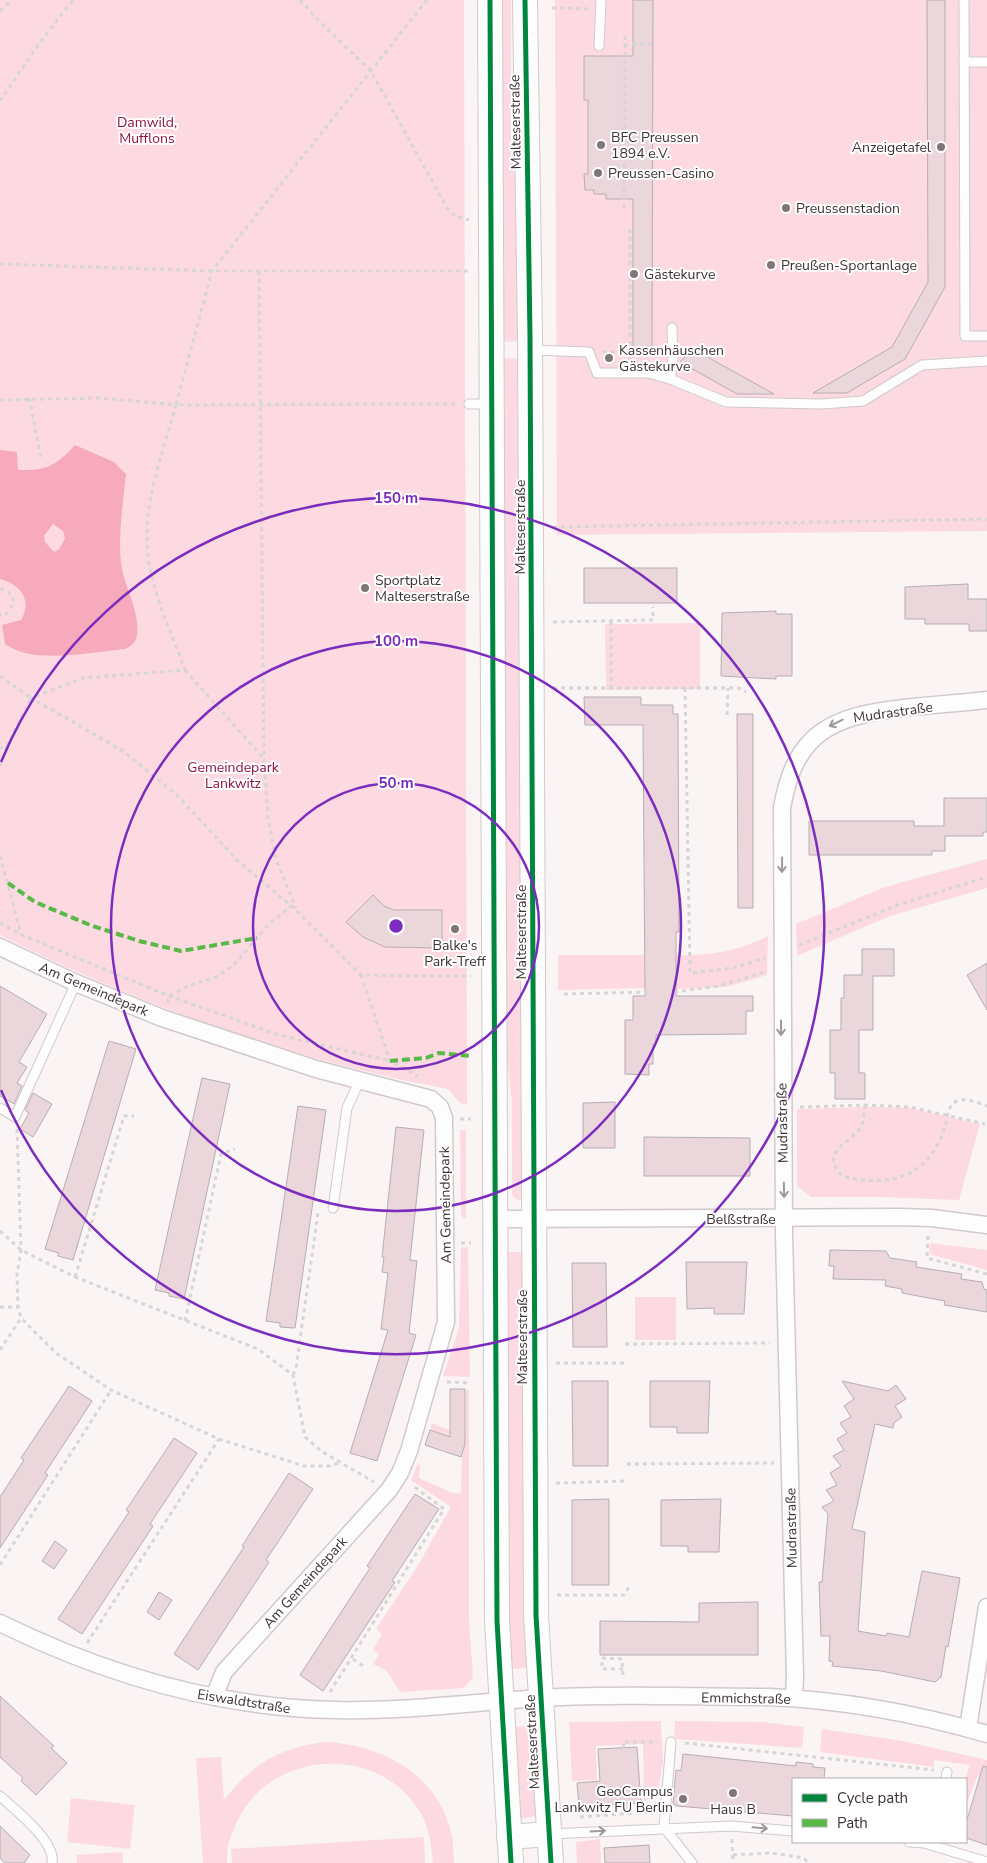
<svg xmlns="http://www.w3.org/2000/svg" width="987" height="1863" font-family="'Nunito Sans',sans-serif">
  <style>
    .green { fill: #fddae1 }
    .water { fill: #f6aabc; fill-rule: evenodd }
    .building { fill: #ead6db; stroke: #b6aeb0 }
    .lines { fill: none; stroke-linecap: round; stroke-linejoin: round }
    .service-casing { stroke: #d1c9cb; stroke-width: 11 }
    .minor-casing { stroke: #d1c9cb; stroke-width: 19 }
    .secondary-casing { stroke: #d1c9cb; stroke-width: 26 }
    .path { stroke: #d7d5d6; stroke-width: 3; stroke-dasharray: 4 4; stroke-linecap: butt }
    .service { stroke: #fefdfe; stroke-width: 9 }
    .minor { stroke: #fefdfe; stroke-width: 16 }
    .secondary { stroke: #fefdfe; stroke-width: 24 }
    .quiet { stroke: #58b947; stroke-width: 4; stroke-dasharray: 8 4; stroke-linecap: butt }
    .cycleway-casing { stroke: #fff; stroke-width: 8 }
    .cycleway { stroke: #00873e; stroke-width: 5 }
    .oneway { stroke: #9e989a }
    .ring { fill: none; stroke: #7b2cbf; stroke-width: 2.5 }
    .poi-dot { fill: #807678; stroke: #fff; stroke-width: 2 }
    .labels { text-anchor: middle; stroke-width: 4; stroke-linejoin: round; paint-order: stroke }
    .park-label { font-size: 14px; fill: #901343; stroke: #fff }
    .street-label { font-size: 14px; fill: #3e3235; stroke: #fff }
    .poi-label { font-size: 14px; fill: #3e3235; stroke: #fff; text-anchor: start }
    .centre { fill: #7b2cbf; stroke: #fff; stroke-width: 2.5 }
    .ring-label { font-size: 15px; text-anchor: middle; font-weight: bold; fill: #7b2cbf; stroke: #fff; stroke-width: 4; stroke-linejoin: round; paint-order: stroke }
  </style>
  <rect width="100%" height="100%" fill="#faf4f5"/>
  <g class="green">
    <path d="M0,0H464L467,1105L460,1103L448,1089C293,1060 140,1006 0,935Z"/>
    <polygon points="501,0 511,0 511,154 518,198 519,341 506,342 502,339"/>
    <polygon points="555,0 987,0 987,531 557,535"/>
    <polygon points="506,358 519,359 523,1197 518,1201 512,1195 512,1102 504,1035 503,360"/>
    <polygon points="700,623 700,689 606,690 605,624"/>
    <polygon points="987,859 987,888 890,916 797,956 796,924 885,887"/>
    <path d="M768,936L767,975L726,987L676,989V955C712,955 735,952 768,936Z"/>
    <polygon points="558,955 644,955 645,988 558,990"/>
    <polygon points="867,1107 911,1108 980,1124 959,1200 880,1197 811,1197 797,1186 797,1109"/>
    <polygon points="460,1130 465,1130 466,1133 466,1218 463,1218 461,1214"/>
    <polygon points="930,1243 987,1250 987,1270 929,1254"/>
    <polygon points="468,1247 470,1377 443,1376 459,1328 461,1248"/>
    <polygon points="504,1252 523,1252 525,1596 527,1668 509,1669"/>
    <rect x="635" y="1297" width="41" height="43"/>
    <polygon points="466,1390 469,1390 469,1618 473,1677 464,1688 400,1692 387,1671 373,1664 379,1654 373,1650 382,1634 376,1629 417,1567 451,1507 411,1480 418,1464 420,1465 419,1478 450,1492 461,1494 462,1455 466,1442 430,1430 432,1423 451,1431 466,1433"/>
    <polygon points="661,1721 663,1762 658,1792 644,1802 643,1744 596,1746 597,1780 572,1781 569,1722"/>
    <polygon points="675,1721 763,1722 804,1727 802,1748 674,1739"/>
    <polygon points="531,1726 536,1816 520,1819 512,1727"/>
    <polygon points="822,1729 903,1741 987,1760 987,1777 978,1775 968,1800 966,1799 965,1779 970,1765 934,1760 934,1767 820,1752"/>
    <path d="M324,1742C380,1744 437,1773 451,1832C454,1842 453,1853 454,1863H433C431,1845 430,1828 420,1812C380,1745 276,1749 240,1816C232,1831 226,1846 227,1863H203L196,1758L221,1757L224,1800C253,1763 278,1749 324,1742Z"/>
    <polygon points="71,1798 135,1805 130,1849 67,1842"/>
    <polygon points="424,1837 425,1863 232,1863 231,1849"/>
    <polygon points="600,1839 601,1863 577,1863 576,1842"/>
    <polygon points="122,1852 123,1863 77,1863 77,1855"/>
  </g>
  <path class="water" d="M75,445L114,462L126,474C123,504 118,533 121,563C124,587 140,610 137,635C136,643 131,646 125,649C92,652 33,665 5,644L2,625L21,620C33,600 20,584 0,579V450L17,452L18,470C46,471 56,466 75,445ZM53,524L63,531L65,539L59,549L54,552L45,542L44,536Z"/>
  <g class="building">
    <polygon points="633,0 653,0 652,351 633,351 633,199 606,199 606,194 594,194 594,190 585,190 584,174 588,174 588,100 584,100 584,56 633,56"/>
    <polygon points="927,0 945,0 945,287 905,359 847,393 813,393 892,347 928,282"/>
    <polygon points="693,349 774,394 737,394 680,362"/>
    <rect x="584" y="568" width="93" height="35"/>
    <polygon points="968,584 968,599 987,599 987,631 969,631 969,624 925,624 925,619 905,619 905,587"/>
    <polygon points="776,611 776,614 792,614 792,676 776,676 776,679 721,676 722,613"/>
    <polygon points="584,697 641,697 641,705 673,705 673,714 678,714 679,932 676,932 676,996 753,996 753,1011 746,1011 746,1034 656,1035 656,1044 653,1044 653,1064 649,1064 649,1075 625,1074 625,1020 633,1020 633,996 645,996 643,725 585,725"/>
    <polygon points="737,714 753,714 753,908 738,908"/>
    <polygon points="944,798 987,798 987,832 983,832 983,836 945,836 945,851 932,851 932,855 809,855 809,821 914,821 914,826 944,826"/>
    <polygon points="373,895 384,906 394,910 442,910 442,948 385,947 363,937 346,922"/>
    <polygon points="862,949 894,949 894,976 873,976 873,1030 859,1030 859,1073 865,1073 865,1099 835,1099 835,1073 830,1073 830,1030 841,1030 841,998 844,998 844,975 862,975"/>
    <polygon points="987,963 987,1010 967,975"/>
    <polygon points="0,986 47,1014 19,1062 27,1067 17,1083 22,1086 14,1104 0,1096"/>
    <polygon points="109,1041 136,1049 73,1260 58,1256 59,1253 45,1249"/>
    <polygon points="202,1078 230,1084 184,1299 169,1296 169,1293 155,1290"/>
    <polygon points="33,1093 52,1104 33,1137 20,1129 29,1113 25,1110"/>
    <polygon points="615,1102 615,1148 583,1148 583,1103"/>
    <polygon points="298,1106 326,1110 295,1328 280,1327 280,1323 266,1321"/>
    <polygon points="396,1127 424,1130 410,1260 417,1261 409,1333 416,1335 377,1461 350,1453 388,1330 381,1329 388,1273 382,1272 384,1257 382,1257"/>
    <polygon points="644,1137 750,1138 750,1176 644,1176"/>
    <polygon points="830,1250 886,1251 890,1258 917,1262 916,1267 962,1274 961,1279 982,1282 984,1289 987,1290 987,1312 944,1305 945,1301 902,1293 902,1289 885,1286 886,1280 833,1279 834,1266 829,1266"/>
    <polygon points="686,1262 747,1262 744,1314 714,1314 714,1308 687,1309"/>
    <polygon points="572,1263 606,1263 607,1347 573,1347"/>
    <polygon points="572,1381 608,1381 608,1466 573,1466"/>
    <polygon points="650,1381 710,1381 708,1433 677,1433 677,1427 650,1427"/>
    <polygon points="842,1381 888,1391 896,1385 906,1399 895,1406 902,1417 894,1423 893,1428 875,1424 852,1529 865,1532 858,1631 886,1636 887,1633 909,1637 922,1571 960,1578 948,1647 946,1646 941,1677 935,1682 881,1671 832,1666 833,1662 829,1661 830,1636 821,1636 819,1582 822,1582 828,1514 822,1507 834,1501 826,1490 837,1485 830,1473 841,1466 833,1456 844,1450 837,1439 847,1433 840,1423 851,1417 844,1406 854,1399"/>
    <polygon points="69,1386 92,1401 45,1473 48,1475 0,1548 0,1497 24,1460 21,1458"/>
    <polygon points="450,1389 465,1389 465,1444 461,1457 425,1445 430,1430 450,1437"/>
    <polygon points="174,1438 197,1453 150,1524 153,1526 82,1634 58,1619 129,1512 126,1510"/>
    <polygon points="289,1473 313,1489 266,1560 269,1562 198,1670 174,1654 244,1547 242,1546"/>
    <polygon points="415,1494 439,1509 392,1581 395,1582 323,1691 300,1675 370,1568 367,1566"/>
    <polygon points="609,1499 609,1585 572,1585 572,1500"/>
    <polygon points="721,1499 719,1552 688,1552 688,1546 661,1546 661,1500"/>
    <polygon points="55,1541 67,1550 54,1569 42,1561"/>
    <polygon points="159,1592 172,1600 159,1620 147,1612"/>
    <polygon points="758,1602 758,1655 600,1655 600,1621 699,1622 699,1603"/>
    <polygon points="0,1696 54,1746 51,1748 67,1763 36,1795 21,1781 23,1778 0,1757"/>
    <polygon points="637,1747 641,1803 579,1806 577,1783 600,1781 598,1749"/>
    <polygon points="683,1754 796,1766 796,1762 813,1764 813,1767 825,1768 824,1779 793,1779 793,1816 677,1806 673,1804 676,1770 681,1771"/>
    <polygon points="983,1766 987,1767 987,1845 966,1838 966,1823"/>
    <polygon points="0,1826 30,1855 24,1863 5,1863 0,1858"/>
    <polygon points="649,1845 650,1863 605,1863 604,1848"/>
  </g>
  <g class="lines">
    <g class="service-casing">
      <g id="service">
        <polyline points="964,0 965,336 987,336"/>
        <polyline points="599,46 601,0"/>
        <polyline points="964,62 987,62"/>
        <polyline points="531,350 589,352 597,373 648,373 670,379 726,402 822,404 863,401 922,365 987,361"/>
        <polyline points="670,379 673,360 672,328"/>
        <polyline points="469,404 492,404"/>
        <polyline points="0,1108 15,1117 76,983"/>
        <polyline points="333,1208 347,1108 360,1080"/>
        <polyline points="671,1742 664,1827 692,1863"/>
        <polyline points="946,1779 947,1772"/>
        <path d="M0,1796C15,1810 56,1841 52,1863"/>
        <polyline points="549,1834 731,1826 793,1831"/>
        <polyline points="909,1842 924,1843 987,1862"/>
      </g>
    </g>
    <g class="minor-casing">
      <g id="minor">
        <polyline points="0,947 76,983 162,1018 316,1069 431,1099 440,1107 444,1118 446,1322 409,1451 400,1473 389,1490 224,1672 214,1697"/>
        <polyline points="494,1219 899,1217 932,1218 987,1225"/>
        <path d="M0,1623C106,1675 218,1708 336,1710C409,1712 487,1700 560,1697C630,1694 700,1697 769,1697C841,1700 918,1714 987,1734"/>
        <path d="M794,1698L795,1676L784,1234L782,808C795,732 832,716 904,708C931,705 959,703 987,700"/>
        <polyline points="968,1728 987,1607"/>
      </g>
    </g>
    <g class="secondary-casing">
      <g id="secondary">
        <polyline points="490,0 497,1621 511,1863"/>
        <polyline points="525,0 530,337 536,1615 551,1863"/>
        <polyline points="509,1837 549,1834"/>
      </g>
    </g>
    <g class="path">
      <polyline points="300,0 316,18 371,71 447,208 455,216 469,220"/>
      <polyline points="427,0 212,271 176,405 456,404"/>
      <polyline points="552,8 589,9"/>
      <polyline points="0,11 12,0"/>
      <polyline points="624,45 655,44"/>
      <polyline points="0,101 38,45 73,0"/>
      <polyline points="624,208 625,36"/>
      <polyline points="0,264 212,271 469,271"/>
      <polyline points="259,271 264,759 268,818 276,859 296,908"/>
      <polyline points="603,352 630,352"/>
      <polyline points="630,361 630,227"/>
      <polyline points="29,398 41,458"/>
      <path d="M0,400L100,398L176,405C163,453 142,504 148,554C152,594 172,633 185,670L83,678L31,698L123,751L178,796L237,860L296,910L361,975L471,976"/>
      <polyline points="553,527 987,519"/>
      <path d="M0,589C9,590 12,595 14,603L6,614L0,615"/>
      <polyline points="611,621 611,688"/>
      <polyline points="553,622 653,620 653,607"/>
      <polyline points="185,670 264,759"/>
      <polyline points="0,676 31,698 7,746 0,748"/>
      <polyline points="553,688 739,688 746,692"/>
      <polyline points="685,688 690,973 733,968 765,958"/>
      <polyline points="727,715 728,688"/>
      <polyline points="0,766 7,746"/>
      <polyline points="0,856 21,934"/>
      <polyline points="0,923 22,935 169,996 276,1034 390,1061"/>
      <polyline points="799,945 898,905 987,877"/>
      <polyline points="361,975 390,1061 418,1076"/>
      <polyline points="674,992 719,986 765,972"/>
      <polyline points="564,994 649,992"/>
      <polyline points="167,1003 169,996 188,986 216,977 234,965 268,925 291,906"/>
      <path d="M865,1105C864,1111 864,1120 862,1125C852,1144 818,1150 842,1176C889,1188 929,1178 945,1127C948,1118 947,1105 957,1101C966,1097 978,1103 987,1106"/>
      <polyline points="800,1107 865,1105 910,1107 985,1124"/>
      <polyline points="460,1119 471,1119"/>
      <polyline points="17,1129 21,1250 17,1274 18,1307 21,1318 56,1353 111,1390 219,1439 304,1466 330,1466 339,1463"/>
      <polyline points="0,1231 21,1250 75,1277 258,1349 293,1375 305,1437 321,1451 374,1482"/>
      <polyline points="928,1236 927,1258 987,1274"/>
      <polyline points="461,1243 471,1243"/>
      <polyline points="75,1277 124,1116 134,1116"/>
      <polyline points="0,1307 18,1307"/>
      <polyline points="185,1321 221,1154 235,1149"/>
      <polyline points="625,1344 770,1343"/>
      <polyline points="0,1350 21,1318"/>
      <polyline points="556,1363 626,1363"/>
      <polyline points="293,1375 296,1368 318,1213 321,1212"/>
      <polyline points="447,1382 471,1383"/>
      <polyline points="627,1464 774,1463"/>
      <polyline points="556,1483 627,1481"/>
      <polyline points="0,1565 111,1390"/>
      <polyline points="557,1595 624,1595 629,1587"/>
      <polyline points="87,1643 219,1439"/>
      <polyline points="353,1659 366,1668"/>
      <polyline points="623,1669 602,1669 602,1658 622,1659 623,1676"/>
      <polyline points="330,1692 444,1509 412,1485"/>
      <polyline points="685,1743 934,1770"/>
      <polyline points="624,1748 623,1742 658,1742"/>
      <polyline points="627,1804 628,1814"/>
      <polyline points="580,1817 647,1812 650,1815"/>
      <polyline points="732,1839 733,1863"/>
      <polyline points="733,1855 771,1853 804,1858 808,1863"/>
    </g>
    <use href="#service" class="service"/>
    <use href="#minor" class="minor"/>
    <use href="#secondary" class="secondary"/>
    <g class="quiet">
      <polyline points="8,883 35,902 90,925 139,941 181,951 257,938"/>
      <polyline points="390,1061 426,1058 439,1053 471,1056"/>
    </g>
    <g class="cycleway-casing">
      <g id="cycleway">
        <polyline points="490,0 497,1621 511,1863"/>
        <polyline points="525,0 530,337 536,1615 551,1863"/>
      </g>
    </g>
    <use href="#cycleway" class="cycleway"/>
  </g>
  <defs><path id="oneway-shaft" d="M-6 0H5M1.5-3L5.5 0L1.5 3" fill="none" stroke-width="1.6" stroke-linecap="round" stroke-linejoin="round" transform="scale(1.25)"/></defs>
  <g class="oneway">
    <use href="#oneway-shaft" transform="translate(836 723) rotate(154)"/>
    <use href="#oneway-shaft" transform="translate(782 865) rotate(91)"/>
    <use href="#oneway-shaft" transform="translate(781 1028) rotate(90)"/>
    <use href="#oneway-shaft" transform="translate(784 1190) rotate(89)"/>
    <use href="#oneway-shaft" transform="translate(760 1828) rotate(5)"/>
    <use href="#oneway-shaft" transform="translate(598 1831) rotate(-3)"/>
  </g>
  <g class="ring">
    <circle cx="396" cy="926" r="143"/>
    <circle cx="396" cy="926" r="285"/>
    <path d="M1 762A428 428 0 1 1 1 1090"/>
  </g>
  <g class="poi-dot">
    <circle cx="601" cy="145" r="5"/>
    <circle cx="941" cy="147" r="5"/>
    <circle cx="598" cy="173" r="5"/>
    <circle cx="786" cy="208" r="5"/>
    <circle cx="771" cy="265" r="5"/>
    <circle cx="634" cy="274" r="5"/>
    <circle cx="609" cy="358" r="5"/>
    <circle cx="365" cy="588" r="5"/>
    <circle cx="455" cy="929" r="5"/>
    <circle cx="733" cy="1793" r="5"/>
    <circle cx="683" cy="1799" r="5"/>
  </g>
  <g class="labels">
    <g class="park-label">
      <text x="147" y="127">Damwild,<tspan x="147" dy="16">Mufflons</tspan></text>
      <text x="233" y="772">Gemeindepark<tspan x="233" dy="16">Lankwitz</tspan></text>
    </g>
    <g class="street-label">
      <text transform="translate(515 122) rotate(-91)" y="5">Malteserstraße</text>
      <text transform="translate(520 527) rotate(-90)" y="5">Malteserstraße</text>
      <text transform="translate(893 712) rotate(-8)" y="5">Mudrastraße</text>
      <text transform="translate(521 932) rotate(-90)" y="5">Malteserstraße</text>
      <text transform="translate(94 989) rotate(23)" y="5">Am Gemeindepark</text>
      <text transform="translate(782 1123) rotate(-91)" y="5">Mudrastraße</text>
      <text transform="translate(445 1205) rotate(-91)" y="5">Am Gemeindepark</text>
      <text x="741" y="1224">Belßstraße</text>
      <text transform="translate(522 1337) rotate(-90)" y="5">Malteserstraße</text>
      <text transform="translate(791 1528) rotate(-91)" y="5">Mudrastraße</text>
      <text transform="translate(305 1582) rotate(-48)" y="5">Am Gemeindepark</text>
      <text transform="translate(746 1698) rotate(1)" y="5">Emmichstraße</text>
      <text transform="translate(244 1701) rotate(9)" y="5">Eiswaldtstraße</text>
      <text transform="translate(532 1742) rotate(-93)" y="5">Malteserstraße</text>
    </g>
    <g class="poi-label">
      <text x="611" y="142">BFC Preussen<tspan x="611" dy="16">1894 e.V.</tspan></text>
      <text x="931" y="152" text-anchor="end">Anzeigetafel</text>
      <text x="608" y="178">Preussen-Casino</text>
      <text x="796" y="213">Preussenstadion</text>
      <text x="781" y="270">Preußen-Sportanlage</text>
      <text x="644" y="279">Gästekurve</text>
      <text x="619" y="355">Kassenhäuschen<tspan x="619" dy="16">Gästekurve</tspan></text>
      <text x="375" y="585">Sportplatz<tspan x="375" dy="16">Malteserstraße</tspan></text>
      <text x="455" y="950" text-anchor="middle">Balke's<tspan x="455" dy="16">Park-Treff</tspan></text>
      <text x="673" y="1796" text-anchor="end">GeoCampus<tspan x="673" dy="16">Lankwitz FU Berlin</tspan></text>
      <text x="733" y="1814" text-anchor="middle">Haus B</text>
    </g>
  </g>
  <circle cx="396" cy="926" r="8" class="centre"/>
  <g class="ring-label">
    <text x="396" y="503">150 m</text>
    <text x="396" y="646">100 m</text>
    <text x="396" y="788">50 m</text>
  </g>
  <rect x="792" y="1778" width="175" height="65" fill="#ffffff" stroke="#b2adae"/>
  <rect x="802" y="1794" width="25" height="8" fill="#00873e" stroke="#b2adae"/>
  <text x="837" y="1803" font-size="15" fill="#3e3235">Cycle path</text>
  <rect x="802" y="1819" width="25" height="8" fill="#58b947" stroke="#b2adae"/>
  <text x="837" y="1828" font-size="15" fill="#3e3235">Path</text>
</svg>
